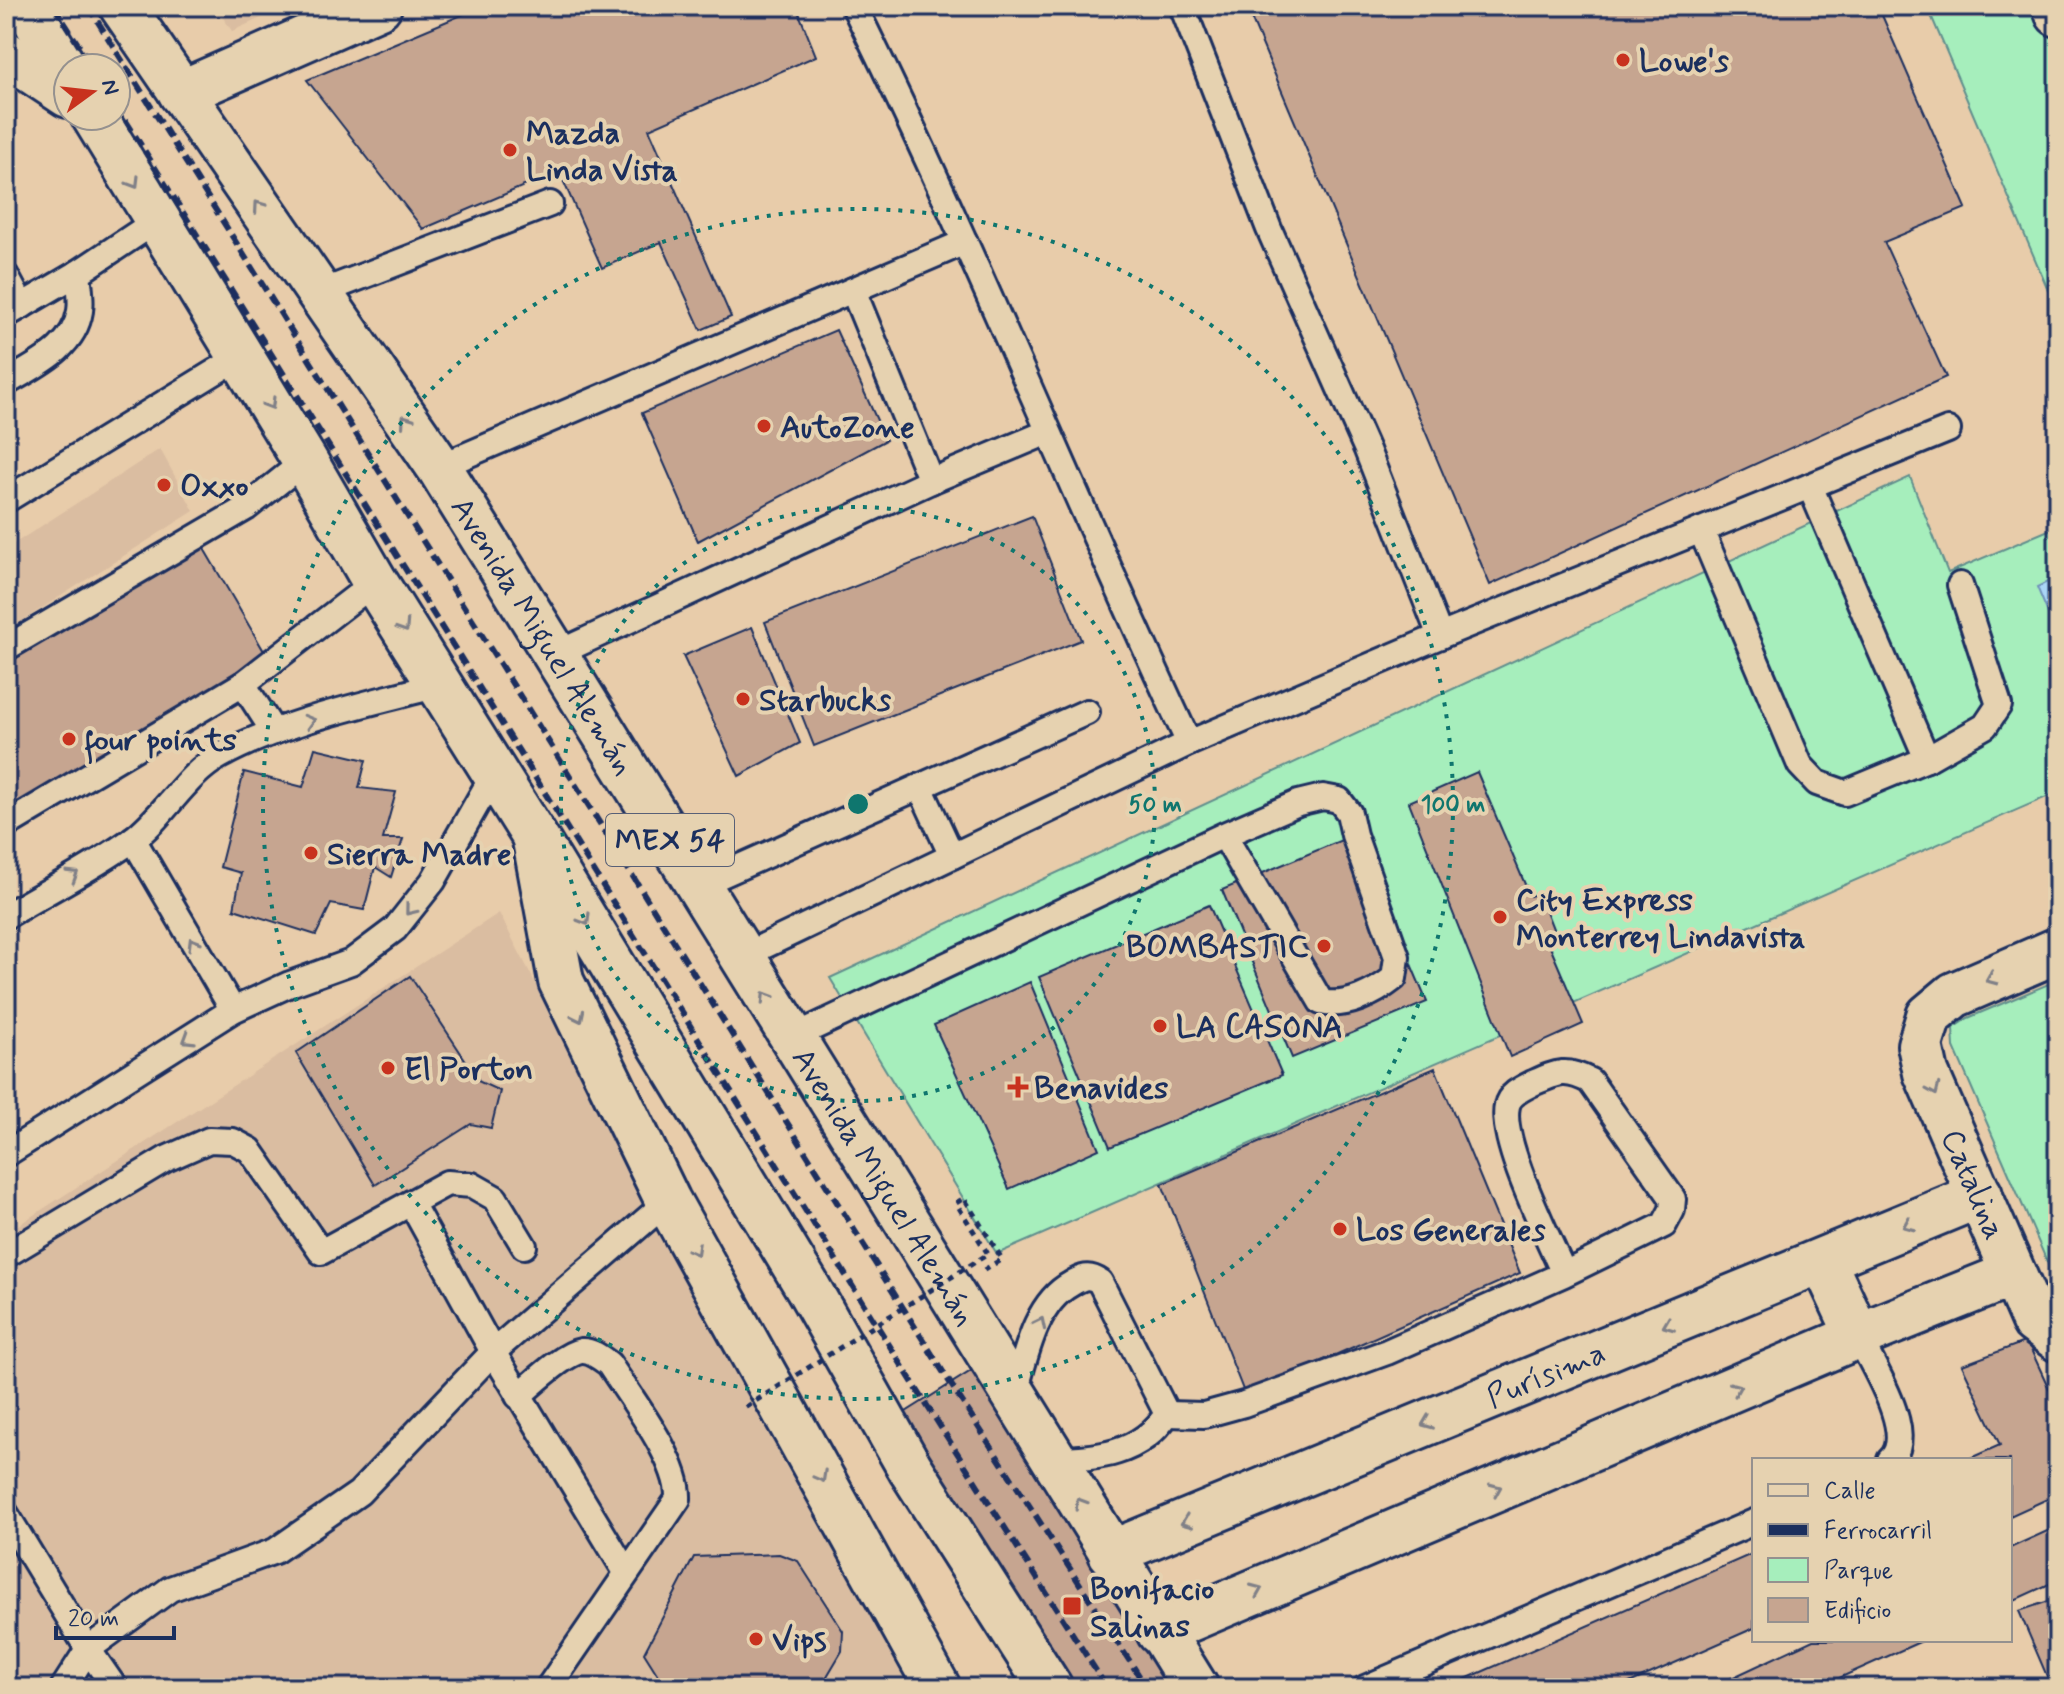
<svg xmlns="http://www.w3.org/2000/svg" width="2064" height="1694" font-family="Mynerve,sans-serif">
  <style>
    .built { fill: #dabda1 }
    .green { fill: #a6eebc; stroke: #608e8d; stroke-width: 2 }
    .water { fill: #abd6f7; stroke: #7193ba; stroke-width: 2 }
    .building { fill: #c6a590; stroke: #1b2f5e; stroke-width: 2 }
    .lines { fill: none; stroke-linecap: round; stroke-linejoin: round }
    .lane-casing { stroke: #1b2f5e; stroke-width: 30 }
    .street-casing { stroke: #1b2f5e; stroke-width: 50 }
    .secondary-casing { stroke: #1b2f5e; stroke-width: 50 }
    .highway-casing { stroke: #1b2f5e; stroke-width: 50 }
    .path { stroke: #1b2f5e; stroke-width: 5; stroke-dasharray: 6 6; stroke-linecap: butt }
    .lane { stroke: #e6d2b0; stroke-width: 24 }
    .street { stroke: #e6d2b0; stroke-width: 44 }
    .secondary { stroke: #e6d2b0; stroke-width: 44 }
    .highway { stroke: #e6d2b0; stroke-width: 44 }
    .rail { stroke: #1b2f5e; stroke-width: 6; stroke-dasharray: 12 6; stroke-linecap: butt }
    .path-bridge { stroke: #1b2f5e; stroke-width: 5; stroke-dasharray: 6 6; stroke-linecap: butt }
    .oneway { stroke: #808087 }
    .ring { fill: none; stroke: #0f766e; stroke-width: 4; stroke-dasharray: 4 8 }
    .poi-dot { fill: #c8321e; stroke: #e6d2b0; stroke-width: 3 }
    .labels { text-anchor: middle; stroke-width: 8; stroke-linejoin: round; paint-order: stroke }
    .shield { fill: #e6d2b0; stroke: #586077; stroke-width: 2 }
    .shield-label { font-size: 30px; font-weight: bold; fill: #1b2f5e }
    .poi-label { font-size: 32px; font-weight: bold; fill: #1b2f5e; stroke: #e6d2b0; text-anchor: start }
    .street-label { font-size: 32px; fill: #1b2f5e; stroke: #e6d2b0 }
    .centre { fill: #0f766e; stroke: #e6d2b0; stroke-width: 4 }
    .ring-label { font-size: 24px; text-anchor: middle; font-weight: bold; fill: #0f766e; stroke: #e6d2b0; stroke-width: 8; stroke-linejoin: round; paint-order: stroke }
  </style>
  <rect width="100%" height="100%" fill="#e8ccaa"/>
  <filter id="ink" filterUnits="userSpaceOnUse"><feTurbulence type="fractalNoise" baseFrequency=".0125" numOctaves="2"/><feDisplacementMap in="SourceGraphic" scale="16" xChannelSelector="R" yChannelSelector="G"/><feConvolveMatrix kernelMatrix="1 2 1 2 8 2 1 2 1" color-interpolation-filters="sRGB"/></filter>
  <g filter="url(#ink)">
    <g class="built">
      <polygon points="215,6 288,6 232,31"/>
      <polygon points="160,449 194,511 6,631 6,549"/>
      <polygon points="499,913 785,1465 921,1688 6,1688 6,1233"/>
    </g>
    <g class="green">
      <polygon points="1927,6 2058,6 2058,313"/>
      <polygon points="1910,477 1948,573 2058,526 2058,792 997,1254 830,978"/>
      <polygon points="2058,980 2058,1287 1954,1047 1953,1028 1968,1018"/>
    </g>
    <polygon class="water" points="2058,577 2058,620 2052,623 2037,587"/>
    <g class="building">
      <polygon points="483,6 796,6 816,56 649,129 731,317 701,330 661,242 602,268 559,171 423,229 307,80"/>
      <polygon points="1246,6 1878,6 1966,208 1884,242 1946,377 1490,585"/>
      <polygon points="836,330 886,440 698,541 642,413"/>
      <polygon points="1032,516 1081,640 814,746 765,622"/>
      <polygon points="203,547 268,658 6,814 6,664"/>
      <polygon points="752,627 800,743 739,776 683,656"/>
      <polygon points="315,748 366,760 359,788 396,792 383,839 403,839 391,877 375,867 364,910 331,904 316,935 234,909 241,873 220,867 244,772 303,787"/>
      <polygon points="1477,772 1530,896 1539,893 1557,939 1548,942 1583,1024 1510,1057 1409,802"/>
      <polygon points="1356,834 1427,1002 1292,1058 1222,890"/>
      <polygon points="1209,905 1282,1075 1110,1147 1039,977"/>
      <polygon points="410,976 480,1082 500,1091 491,1128 471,1124 375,1185 296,1053"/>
      <polygon points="1030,982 1099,1149 1009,1189 934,1025"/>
      <polygon points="1435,1068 1520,1273 1245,1395 1162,1184"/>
      <polygon points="2027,1341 2058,1408 2058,1494 2010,1516 2010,1460 1966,1460 2000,1445 1962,1365"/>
      <polygon points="995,1356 1205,1688 1047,1688 882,1427"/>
      <polygon points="2058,1526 2058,1580 2010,1602 2010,1548"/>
      <polygon points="1754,1553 1754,1628 1618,1688 1445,1688"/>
      <polygon points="779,1554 798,1561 843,1631 842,1651 820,1688 666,1688 644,1653 694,1557"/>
      <polygon points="2058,1598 2058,1688 2052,1688 2019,1611"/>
      <polygon points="1813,1640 1924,1640 1817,1688 1710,1688"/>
    </g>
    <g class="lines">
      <g class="lane-casing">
        <g id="lane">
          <path d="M854,6C974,248 1074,499 1189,743"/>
          <polyline points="1182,6 1269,229 1367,450 1440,636"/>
          <polyline points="6,276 22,306"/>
          <polyline points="853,290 931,481"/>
          <polyline points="319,293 550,204"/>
          <polyline points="6,315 78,273 156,221"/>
          <path d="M6,383C35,365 74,349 80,311C82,299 79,285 78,273"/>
          <polyline points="439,467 965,242"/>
          <polyline points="1810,486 1927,759"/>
          <polyline points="6,500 241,356"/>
          <polyline points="1701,530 1800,765 1817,783 1845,793 1927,759 1985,726 1999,705 1960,585"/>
          <polyline points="6,648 246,508 305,461"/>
          <polyline points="556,654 931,481 1048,432"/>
          <polyline points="243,684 274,732"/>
          <polyline points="920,787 952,856"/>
          <polyline points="6,825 243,684 375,582"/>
          <polyline points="133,839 233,1010"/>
          <polyline points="697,886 1087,712"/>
          <path d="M6,916C47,891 93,868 132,840C165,816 184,776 220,756C288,719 367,705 441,684"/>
          <polyline points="741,957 1189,743 1440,636 1948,430"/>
          <path d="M791,1038L1224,835L1298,803L1323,797L1339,800L1349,813L1354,835L1397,957L1394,978C1375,993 1346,1008 1321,1002L1224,835"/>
          <polyline points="6,1154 233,1010 290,984 351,962 395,929 433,881 495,772"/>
          <polyline points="411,1203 493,1352 626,1572"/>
          <polyline points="6,1255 166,1159 209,1140 233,1141 250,1150 321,1252 447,1183 472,1185 495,1198 524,1246"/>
          <path d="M1858,1336C1871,1363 1918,1435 1890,1460"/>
          <path d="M518,1396C533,1384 563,1354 581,1351C591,1350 601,1358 609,1364C630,1397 680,1461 678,1499L548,1688"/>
          <path d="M1014,1396C1025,1359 1034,1304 1071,1284C1082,1277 1089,1274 1100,1282L1167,1414"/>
          <path d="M1167,1414L1204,1415L1244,1404L1387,1352L1564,1274L1664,1225L1672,1210L1673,1199L1590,1081C1566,1068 1558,1072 1533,1083C1523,1088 1509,1094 1507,1106C1499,1142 1549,1238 1564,1274"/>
          <path d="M1053,1459C1097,1459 1141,1454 1167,1414"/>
          <polyline points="6,1514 88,1649 115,1688"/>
          <polyline points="63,1688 88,1649 170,1589 275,1551 359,1493 493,1352 668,1201"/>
          <polyline points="1365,1688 1754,1522"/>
        </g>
      </g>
      <g class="street-casing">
        <g id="street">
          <polyline points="2055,6 2058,14"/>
          <polyline points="181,93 379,6"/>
          <path id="s1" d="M2058,950L1954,995L1929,1016L1920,1045L1926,1073L2034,1321L2058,1339"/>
          <polyline points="1823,1261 1858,1336"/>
          <path id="s2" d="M1111,1553L1980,1195"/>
          <polyline points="1159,1632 1858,1336 2013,1274"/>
        </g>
      </g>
      <g class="secondary-casing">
        <polyline id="secondary" points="535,840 561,981 668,1201 938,1688"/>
      </g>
      <g class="highway-casing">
        <g id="highway">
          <polyline points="27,6 68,74"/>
          <path id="s3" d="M122,6L439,467L1196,1688"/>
          <polyline points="6,54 68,95"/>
          <polyline points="94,116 305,461 375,582 533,834 807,1286 910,1468 1050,1688"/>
        </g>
      </g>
      <polyline class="path" points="984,1270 1002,1259 964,1198 956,1203 988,1254"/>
      <use href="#lane" class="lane"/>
      <use href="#street" class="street"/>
      <use href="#secondary" class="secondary"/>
      <use href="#highway" class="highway"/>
      <g class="rail">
        <polyline points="54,6 93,68"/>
        <polyline points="88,6 952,1386 1147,1688"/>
        <polyline points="116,105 926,1404 1107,1688"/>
      </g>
      <polyline class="path-bridge" points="746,1407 988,1254"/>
    </g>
    <defs><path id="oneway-chevron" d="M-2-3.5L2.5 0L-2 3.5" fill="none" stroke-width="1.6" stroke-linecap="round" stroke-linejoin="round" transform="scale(2)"/></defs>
    <g class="oneway">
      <use href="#oneway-chevron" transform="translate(134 183) rotate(59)"/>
      <use href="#oneway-chevron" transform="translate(259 206) rotate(-125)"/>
      <use href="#oneway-chevron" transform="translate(270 404) rotate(59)"/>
      <use href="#oneway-chevron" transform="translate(406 420) rotate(-125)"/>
      <use href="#oneway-chevron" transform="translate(404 627) rotate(57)"/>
      <use href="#oneway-chevron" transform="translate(310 721) rotate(-16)"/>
      <use href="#oneway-chevron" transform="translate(73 875) rotate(-31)"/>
      <use href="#oneway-chevron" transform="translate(410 910) rotate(129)"/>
      <use href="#oneway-chevron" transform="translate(585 920) rotate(59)"/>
      <use href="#oneway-chevron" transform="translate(193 943) rotate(-121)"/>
      <use href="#oneway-chevron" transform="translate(1991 979) rotate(157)"/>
      <use href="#oneway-chevron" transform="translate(766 997) rotate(-122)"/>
      <use href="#oneway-chevron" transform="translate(579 1017) rotate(64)"/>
      <use href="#oneway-chevron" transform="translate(188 1039) rotate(148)"/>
      <use href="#oneway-chevron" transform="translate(1934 1090) rotate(66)"/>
      <use href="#oneway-chevron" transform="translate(1908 1225) rotate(157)"/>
      <use href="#oneway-chevron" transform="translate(695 1250) rotate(61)"/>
      <use href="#oneway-chevron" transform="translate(1040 1323) rotate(-64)"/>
      <use href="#oneway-chevron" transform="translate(1668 1325) rotate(158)"/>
      <use href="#oneway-chevron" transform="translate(1736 1388) rotate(-23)"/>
      <use href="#oneway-chevron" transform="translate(1427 1423) rotate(158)"/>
      <use href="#oneway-chevron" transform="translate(821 1477) rotate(61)"/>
      <use href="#oneway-chevron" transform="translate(1496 1489) rotate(-23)"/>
      <use href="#oneway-chevron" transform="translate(1080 1503) rotate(-122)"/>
      <use href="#oneway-chevron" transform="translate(1186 1522) rotate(158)"/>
      <use href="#oneway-chevron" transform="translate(1257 1590) rotate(-23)"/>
    </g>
  </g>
  <g class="ring">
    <circle cx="858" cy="804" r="297"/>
    <circle cx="858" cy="804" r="595"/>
  </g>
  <g class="poi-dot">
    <circle cx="1623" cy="60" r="8"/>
    <circle cx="510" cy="150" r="8"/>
    <circle cx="764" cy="426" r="8"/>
    <circle cx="164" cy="485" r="8"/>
    <circle cx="743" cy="699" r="8"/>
    <circle cx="69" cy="739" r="8"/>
    <circle cx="311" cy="853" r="8"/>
    <circle cx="1500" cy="917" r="8"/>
    <circle cx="1324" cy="946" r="8"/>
    <circle cx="1160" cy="1026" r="8"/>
    <circle cx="388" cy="1068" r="8"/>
    <path d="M1014 1075h8v8h8v8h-8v8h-8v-8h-8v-8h8z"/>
    <circle cx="1340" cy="1229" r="8"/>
    <rect x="1062" y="1596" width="20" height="20" rx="4"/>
    <circle cx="756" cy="1639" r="8"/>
  </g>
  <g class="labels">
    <rect class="shield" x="606" y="814" width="128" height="52" rx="6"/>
    <g class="shield-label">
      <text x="670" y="850">MEX 54</text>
    </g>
    <g class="poi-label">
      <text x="1639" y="71">Lowe's</text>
      <text x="526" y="143">Mazda<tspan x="526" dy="37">Linda Vista</tspan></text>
      <text x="780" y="437">AutoZone</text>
      <text x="180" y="496">Oxxo</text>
      <text x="759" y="710">Starbucks</text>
      <text x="85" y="750">four points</text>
      <text x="327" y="864">Sierra Madre</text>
      <text x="1516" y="910">City Express<tspan x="1516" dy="37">Monterrey Lindavista</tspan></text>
      <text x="1308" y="957" text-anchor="end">BOMBASTIC</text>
      <text x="1176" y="1037">LA CASONA</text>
      <text x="404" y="1079">El Porton</text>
      <text x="1034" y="1098">Benavides</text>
      <text x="1356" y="1240">Los Generales</text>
      <text x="1090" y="1599">Bonifacio<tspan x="1090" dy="37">Salinas</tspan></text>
      <text x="772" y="1650">Vips</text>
    </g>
    <g class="street-label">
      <text dy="11" stroke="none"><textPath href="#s3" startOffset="758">Avenida Miguel Alemán</textPath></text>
      <text dy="11" stroke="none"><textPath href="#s1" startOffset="326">Catalina</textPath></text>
      <text dy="11" stroke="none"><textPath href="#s3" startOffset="1406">Avenida Miguel Alemán</textPath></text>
      <text dy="11" stroke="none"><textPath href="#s2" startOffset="470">Purísima</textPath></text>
    </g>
  </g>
  <circle cx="858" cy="804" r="12" class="centre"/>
  <g class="ring-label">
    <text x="1155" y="812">50 m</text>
    <text x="1453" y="812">100 m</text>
  </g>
  <rect width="2064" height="1694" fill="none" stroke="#e6d2b0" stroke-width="32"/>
  <rect x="16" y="16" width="2032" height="1662" fill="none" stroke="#1b2f5e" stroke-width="3" filter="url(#ink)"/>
  <rect x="1752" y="1458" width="260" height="184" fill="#e6d2b0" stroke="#95918f" stroke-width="2"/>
  <rect x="1768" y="1484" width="40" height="12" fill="#e6d2b0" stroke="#95918f" stroke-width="2"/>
  <text x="1824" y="1498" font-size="24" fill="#1b2f5e">Calle</text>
  <rect x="1768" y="1524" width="40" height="12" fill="#1b2f5e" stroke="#95918f" stroke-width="2"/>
  <text x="1824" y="1538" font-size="24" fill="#1b2f5e">Ferrocarril</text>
  <rect x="1768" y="1558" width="40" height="24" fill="#a6eebc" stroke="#95918f" stroke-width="2"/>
  <text x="1824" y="1578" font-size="24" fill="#1b2f5e">Parque</text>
  <rect x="1768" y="1598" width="40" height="24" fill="#c6a590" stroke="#95918f" stroke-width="2"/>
  <text x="1824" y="1618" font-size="24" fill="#1b2f5e">Edificio</text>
  <g transform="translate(92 92) rotate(75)"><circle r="38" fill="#e6d2b0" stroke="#95918f" stroke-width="2"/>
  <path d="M0-6L14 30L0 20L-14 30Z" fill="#c8321e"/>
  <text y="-12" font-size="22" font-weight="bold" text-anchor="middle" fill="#1b2f5e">N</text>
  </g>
  <path d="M56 1626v12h118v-12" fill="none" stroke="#1b2f5e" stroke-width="4"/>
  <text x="68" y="1626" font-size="24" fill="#1b2f5e" stroke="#e6d2b0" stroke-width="6" paint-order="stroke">20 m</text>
</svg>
